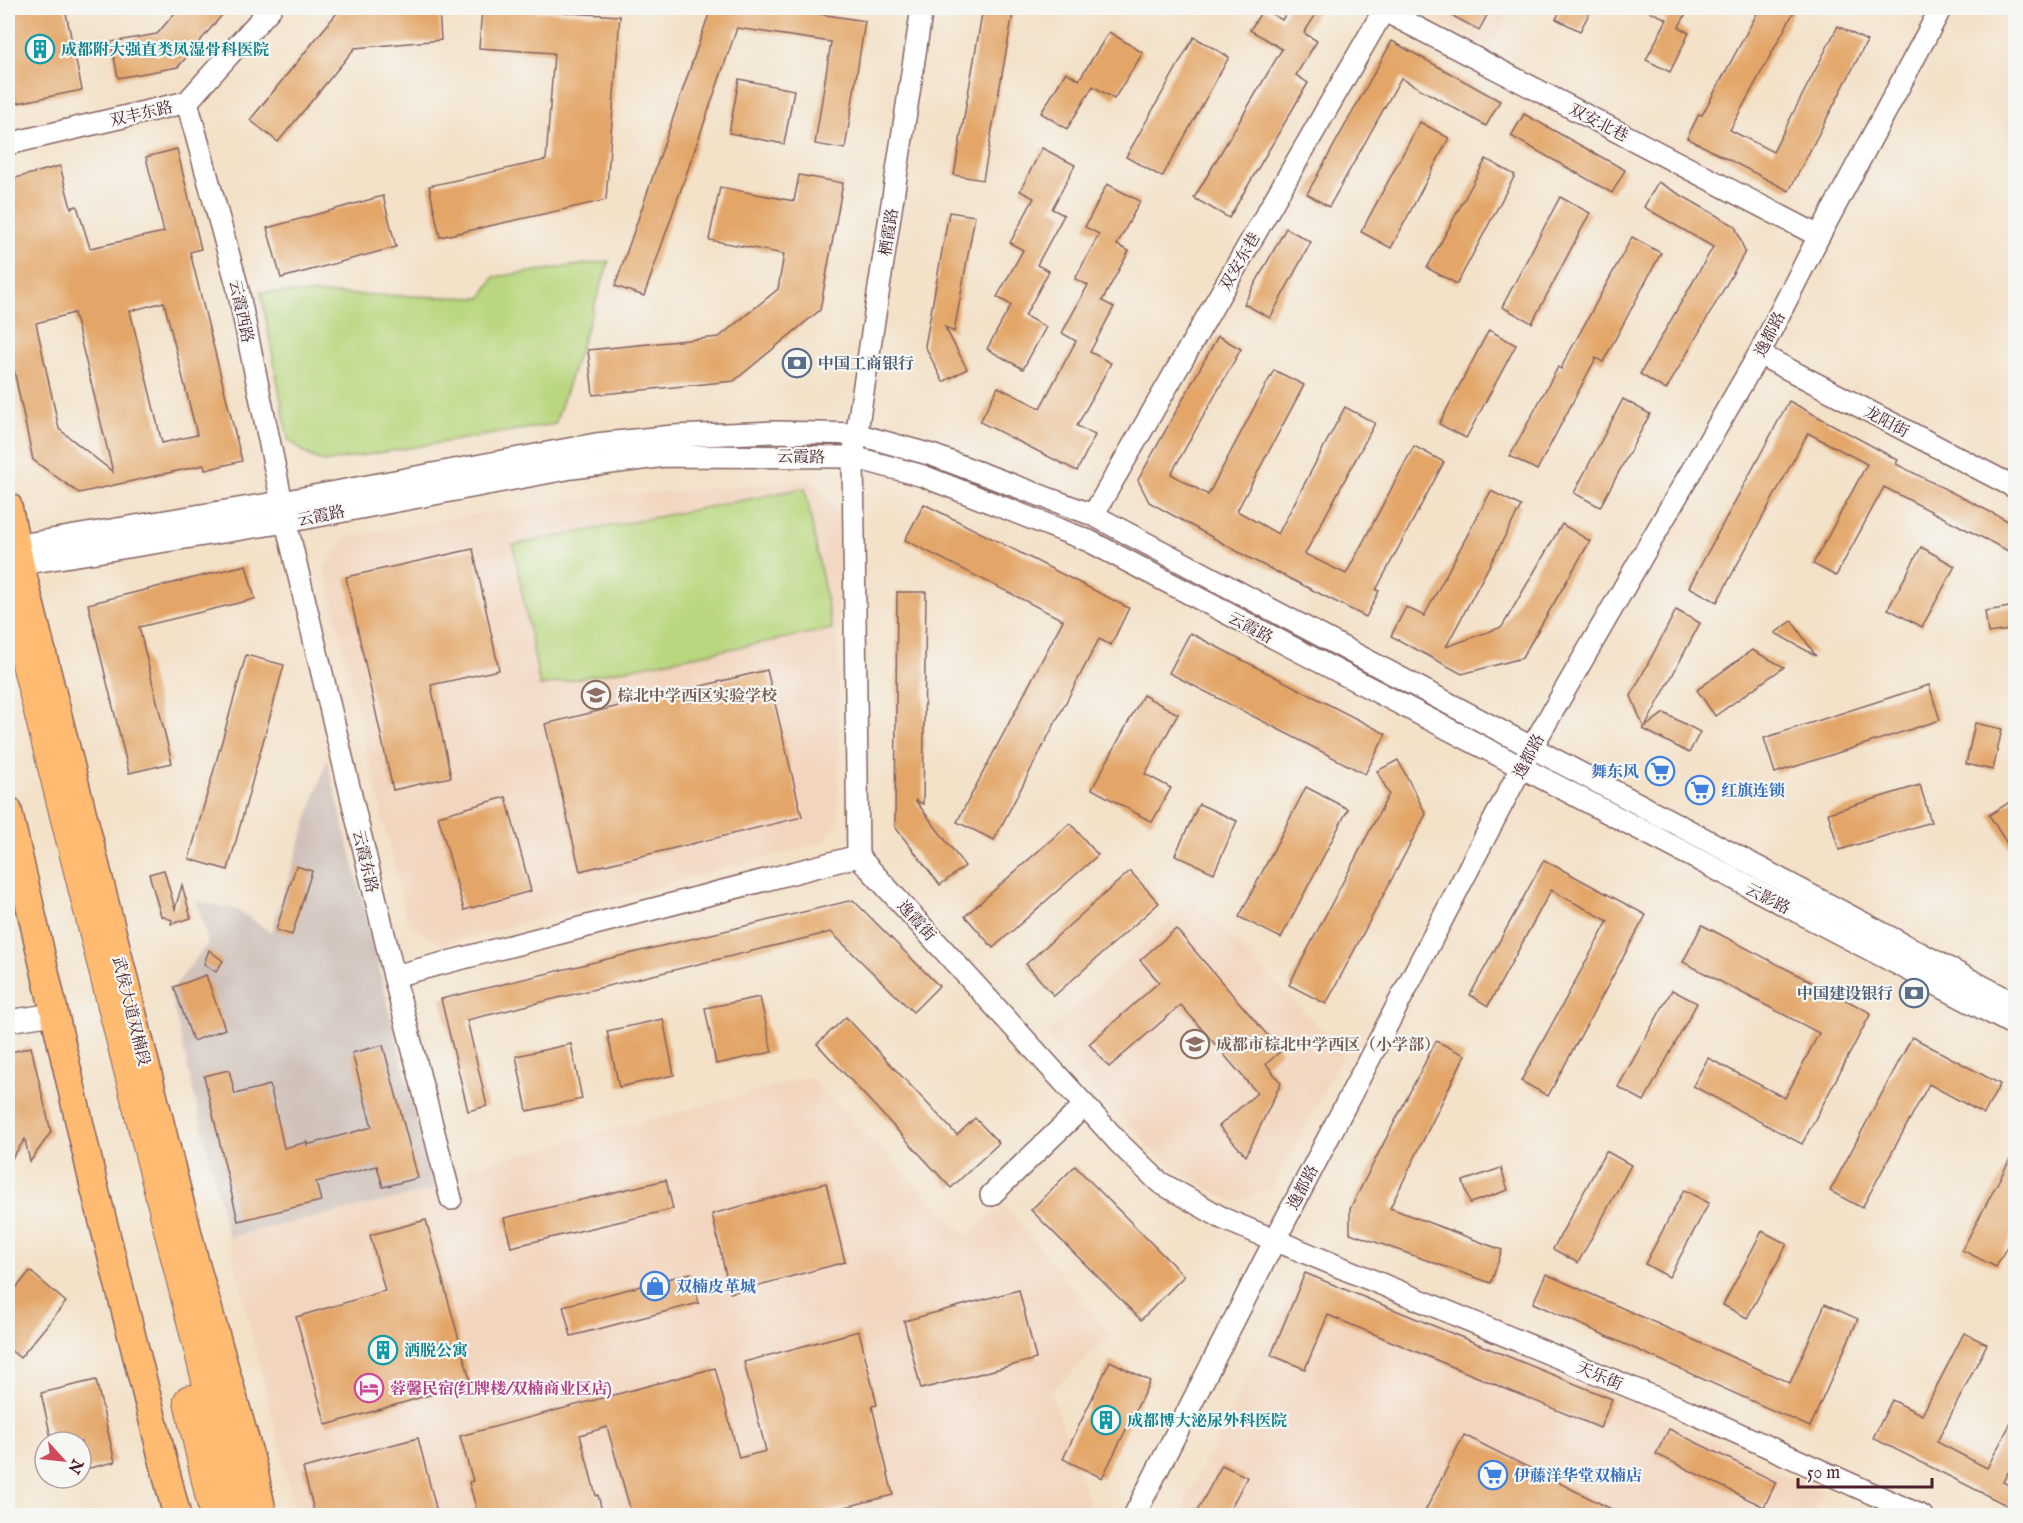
<svg xmlns="http://www.w3.org/2000/svg" width="2023" height="1523" font-family="'IM FELL English','Noto Serif SC',serif">
  <style>
    .built { fill: #f2d5be }
    .industrial { fill: #cfc1ba }
    .green { fill: #b8d77e; stroke: #817b54; stroke-width: 1.5 }
    .building { fill: #e3a667; fill-rule: evenodd }
    .lines { fill: none; stroke-linecap: round; stroke-linejoin: round }
    .minor-casing { stroke: #856362; stroke-width: 24 }
    .major-casing { stroke: #856362; stroke-width: 30 }
    .highway-casing { stroke: #856362; stroke-width: 34 }
    .minor { stroke: #fff; stroke-width: 21 }
    .major { stroke: #ffbb71; stroke-width: 27 }
    .highway { stroke: #ffbb71; stroke-width: 32 }
    .labels { text-anchor: middle; stroke-width: 4.5; stroke-linejoin: round; paint-order: stroke }
    .culture-label { font-size: 16px; font-weight: bold; fill: #0d838f; stroke: #f6f6f2; text-anchor: start }
    .street-label { font-size: 16px; fill: #4a1f2b; stroke: #f6f6f2 }
    .service-label { font-size: 16px; font-weight: bold; fill: #4e5e75; stroke: #f6f6f2; text-anchor: start }
    .education-label { font-size: 16px; font-weight: bold; fill: #785e54; stroke: #f6f6f2; text-anchor: start }
    .shop-label { font-size: 16px; font-weight: bold; fill: #366cbe; stroke: #f6f6f2; text-anchor: start }
    .hotel-label { font-size: 16px; font-weight: bold; fill: #b23c85; stroke: #f6f6f2; text-anchor: start }
  </style>
  <rect width="100%" height="100%" fill="#f6f6f2"/>
  <filter id="ink" filterUnits="userSpaceOnUse"><feTurbulence type="fractalNoise" baseFrequency=".0167" numOctaves="2"/><feDisplacementMap in="SourceGraphic" scale="12" xChannelSelector="R" yChannelSelector="G"/><feConvolveMatrix kernelMatrix="1 2 1 2 8 2 1 2 1" color-interpolation-filters="sRGB"/></filter>
  <filter id="wash" filterUnits="userSpaceOnUse"><feTurbulence type="fractalNoise" baseFrequency=".008" numOctaves="4" result="noise"/><feDisplacementMap in="SourceGraphic" scale="24" xChannelSelector="R" yChannelSelector="G"/><feGaussianBlur stdDeviation="1.35" result="paint"/><feColorMatrix in="noise" values="0 0 0 0 0 0 0 0 0 0 0 0 0 0 0 0 0 1.4 0 .05"/><feComposite in="paint" operator="in"/></filter>
  <g filter="url(#wash)">
    <rect width="100%" height="100%" fill="#f3e1c8"/>
    <g class="built">
      <polygon points="1412,8 1504,8 1510,11 1491,46"/>
      <polygon points="812,481 839,515 838,823 823,842 442,945 407,923 324,567 347,537 464,516 605,496"/>
      <polygon points="1192,899 1344,1052 1272,1189 1234,1202 1178,1173 1153,1150 1046,1035"/>
      <polygon points="808,1077 967,1236 1003,1203 1111,1336 1051,1391 1092,1512 1091,1516 296,1515 228,1237 434,1190 468,1180 467,1169"/>
      <polygon points="1320,1278 1445,1324 1603,1390 1823,1493 1812,1516 1178,1516 1296,1283"/>
    </g>
    <polygon class="industrial" points="327,759 434,1190 228,1237 170,992 208,943 197,901 236,909 271,932"/>
    <g class="green">
      <polygon points="609,261 555,424 324,462 308,455 288,439 261,292 481,298 494,277"/>
      <polygon points="805,488 832,629 540,686 513,545"/>
    </g>
    <g id="blocks">
      <g class="building">
        <polygon points="8,8 65,8 82,90 8,105"/>
        <polygon points="179,8 228,8 178,67 118,78 111,42 157,34"/>
        <polygon points="341,8 439,8 441,40 355,48 278,142 250,120"/>
        <polygon points="482,8 620,16 606,200 440,237 429,186 546,160 554,53 479,48"/>
        <polygon points="711,8 729,8 750,14 751,8 781,8 865,21 845,149 815,144 831,42 737,28 644,296 615,286"/>
        <polygon points="983,8 1014,8 983,180 954,175"/>
        <polygon points="1289,8 1320,8 1304,33 1317,41 1296,75 1308,83 1229,218 1194,198 1282,49 1250,30 1263,9 1282,20"/>
        <polygon points="1438,8 1491,8 1479,30"/>
        <polygon points="1562,8 1592,8 1580,31 1556,19"/>
        <polygon points="1642,8 1689,8 1679,27 1689,33 1670,72 1646,60 1667,19"/>
        <polygon points="1760,8 1796,8 1730,130 1773,152 1838,26 1867,41 1789,191 1687,138 1699,114 1702,115"/>
        <polygon points="1109,32 1143,53 1114,99 1093,86 1067,129 1041,113 1066,72 1079,80"/>
        <polygon points="1194,37 1229,57 1162,177 1126,157"/>
        <polygon points="1392,41 1500,101 1486,126 1401,78 1329,207 1307,194"/>
        <polygon points="739,79 794,90 784,144 729,133"/>
        <polygon points="1524,114 1625,170 1612,193 1511,136"/>
        <polygon points="1420,122 1449,138 1391,248 1361,232"/>
        <polygon points="1042,148 1075,165 1052,209 1064,215 1037,265 1049,271 1025,316 1046,327 1023,369 987,349 1011,305 997,297 1023,250 1010,243 1034,198 1020,191"/>
        <path d="M177,149L201,249L190,252L242,461L205,470L204,465L79,493L33,460L8,342V180L60,166L71,208L77,206L90,248L164,232L146,157ZM164,302L197,435L162,443L130,311ZM74,313L113,472L59,429L36,323Z"/>
        <polygon points="1486,159 1515,175 1457,284 1427,268"/>
        <polygon points="799,175 843,183 820,310 734,381 593,395 588,350 719,337 778,289 784,254 709,240 720,187 794,201"/>
        <polygon points="1658,182 1735,226 1745,252 1666,390 1640,374 1713,247 1644,207"/>
        <polygon points="1107,184 1140,201 1117,245 1129,251 1102,301 1114,307 1090,352 1111,363 1077,426 1095,435 1077,471 980,422 998,387 1040,408 1076,341 1062,333 1088,285 1075,279 1099,234 1085,227"/>
        <polygon points="383,196 396,247 281,278 267,228"/>
        <polygon points="1560,197 1590,213 1532,323 1502,307"/>
        <polygon points="949,212 975,216 954,332 945,327 967,369 943,382 925,346"/>
        <polygon points="1286,228 1311,242 1270,318 1244,304"/>
        <polygon points="1632,237 1661,253 1603,362 1596,358 1537,470 1510,456 1558,367 1561,369 1563,364"/>
        <polygon points="1489,330 1516,345 1466,438 1439,424"/>
        <polygon points="1218,336 1241,349 1171,474 1208,495 1274,370 1304,385 1237,511 1278,534 1345,407 1375,423 1305,554 1346,574 1414,446 1444,462 1376,590 1379,591 1366,617 1251,559 1149,502 1138,480"/>
        <polygon points="1623,399 1650,414 1600,507 1574,493"/>
        <polygon points="1789,401 1898,460 1896,464 2016,525 2016,555 1884,487 1836,576 1813,564 1867,464 1808,433 1717,602 1689,587"/>
        <polygon points="1491,491 1521,506 1446,647 1502,627 1562,524 1590,541 1522,658 1462,674 1391,636 1406,607 1424,616"/>
        <polygon points="924,504 1129,608 1111,645 1099,639 994,840 957,822 1063,620 905,540"/>
        <polygon points="1921,547 1955,566 1922,627 1888,609"/>
        <polygon points="473,549 499,670 431,685 451,777 393,790 346,577"/>
        <polygon points="246,565 255,599 139,627 172,763 129,773 88,604"/>
        <polygon points="897,592 926,592 923,804 915,800 965,866 940,885 895,827"/>
        <polygon points="2016,606 2016,629 1988,633 1985,611"/>
        <polygon points="1676,610 1700,623 1645,727 1664,713 1700,732 1689,753 1643,729 1644,728 1631,696"/>
        <polygon points="1792,621 1816,656 1775,633"/>
        <polygon points="1190,633 1386,734 1365,774 1169,673"/>
        <polygon points="1752,650 1784,667 1715,716 1697,690"/>
        <polygon points="246,655 284,665 228,870 189,859"/>
        <polygon points="767,670 802,817 580,871 545,724"/>
        <polygon points="1929,685 1940,720 1775,773 1764,738"/>
        <polygon points="1143,695 1178,714 1145,774 1171,788 1152,822 1092,789"/>
        <polygon points="1975,723 2002,729 1993,770 1966,764"/>
        <polygon points="1398,760 1426,814 1326,1004 1289,985 1389,794 1377,771"/>
        <polygon points="1920,785 1931,822 1839,850 1828,813"/>
        <polygon points="1306,787 1348,809 1281,938 1239,917"/>
        <polygon points="506,797 531,891 464,910 438,816"/>
        <polygon points="2016,798 2016,858 1989,815"/>
        <polygon points="1199,804 1237,821 1214,873 1175,855"/>
        <polygon points="1070,823 1098,855 993,948 965,916"/>
        <polygon points="1544,860 1646,915 1548,1096 1521,1081 1608,921 1551,890 1488,1006 1470,995"/>
        <polygon points="296,866 312,871 292,935 276,930"/>
        <polygon points="164,870 175,909 182,885 191,918 171,924 172,920 161,916 149,874"/>
        <polygon points="1130,871 1159,903 1054,996 1026,964"/>
        <polygon points="853,900 939,986 913,1012 831,932 467,1020 487,1106 468,1111 441,999"/>
        <polygon points="1702,925 1871,1013 1802,1144 1693,1086 1708,1058 1785,1098 1819,1033 1683,962"/>
        <polygon points="1176,929 1281,1051 1266,1064 1281,1083 1246,1156 1219,1126 1257,1093 1181,1005 1109,1067 1089,1044 1159,982 1140,960"/>
        <polygon points="209,950 223,961 216,972 204,964"/>
        <polygon points="206,975 225,1029 193,1041 174,987"/>
        <polygon points="1672,990 1697,1003 1644,1101 1618,1087"/>
        <polygon points="760,997 772,1052 716,1064 705,1008"/>
        <polygon points="846,1017 957,1135 975,1118 999,1143 951,1188 817,1044"/>
        <polygon points="663,1019 674,1075 619,1087 607,1031"/>
        <polygon points="1912,1037 2000,1084 1984,1114 1929,1084 1862,1208 1830,1191"/>
        <polygon points="1436,1041 1465,1055 1390,1208 1502,1250 1491,1283 1350,1233 1350,1209"/>
        <polygon points="571,1044 582,1099 527,1111 516,1056"/>
        <polygon points="383,1045 418,1178 383,1187 377,1166 316,1182 321,1201 238,1221 204,1076 229,1070 235,1094 270,1085 284,1148 307,1142 307,1145 372,1127 352,1053"/>
        <polygon points="31,1047 51,1132 30,1162 25,1139 8,1164 8,1089 13,1088 8,1067 8,1053"/>
        <polygon points="2016,1148 2016,1229 1996,1267 1962,1250"/>
        <polygon points="1606,1151 1631,1165 1578,1263 1553,1249"/>
        <polygon points="1075,1166 1184,1276 1141,1320 1031,1210"/>
        <polygon points="1501,1168 1508,1190 1470,1203 1463,1181"/>
        <polygon points="666,1180 673,1209 511,1247 504,1218"/>
        <polygon points="826,1183 845,1262 730,1293 712,1214"/>
        <polygon points="1684,1190 1709,1203 1669,1277 1645,1264"/>
        <polygon points="426,1220 471,1383 326,1425 296,1317 385,1291 370,1235"/>
        <polygon points="1762,1231 1787,1244 1747,1318 1723,1305"/>
        <polygon points="30,1271 66,1302 20,1358 8,1348 8,1298"/>
        <polygon points="691,1273 699,1303 571,1336 563,1306"/>
        <polygon points="1305,1273 1612,1399 1600,1428 1328,1315 1305,1369 1271,1355"/>
        <polygon points="1546,1274 1790,1383 1825,1304 1858,1319 1810,1427 1533,1303"/>
        <polygon points="1019,1290 1036,1359 921,1389 904,1321"/>
        <polygon points="859,1331 877,1405 872,1406 893,1495 814,1515 632,1515 607,1427 580,1435 596,1496 598,1495 603,1515 478,1515 469,1482 473,1481 460,1436 715,1368 739,1458 766,1451 744,1362"/>
        <polygon points="1964,1333 1987,1344 1937,1442 1987,1468 2016,1413 2016,1458 2003,1482 2016,1489 2016,1510 1873,1438 1892,1400 1922,1415"/>
        <polygon points="1110,1361 1150,1381 1102,1478 1063,1459"/>
        <polygon points="96,1380 115,1462 81,1470 81,1442 52,1442 41,1393"/>
        <polygon points="1669,1429 1776,1482 1764,1507 1656,1454"/>
        <polygon points="1464,1435 1623,1515 1423,1515"/>
        <polygon points="418,1438 437,1512 424,1515 315,1515 303,1468"/>
        <polygon points="1222,1465 1247,1477 1227,1515 1195,1515"/>
      </g>
    </g>
  </g>
  <g filter="url(#ink)">
    <use href="#blocks" fill-opacity="0" stroke="#856362" stroke-width="1.5"/>
    <g class="lines">
      <g class="minor-casing">
        <g id="minor">
          <polyline points="922,8 853,457 858,856 1120,1144 1159,1182 1224,1219 1695,1414 1922,1516"/>
          <polyline points="1379,8 1819,236"/>
          <polyline points="187,102 237,285 286,522 394,976 451,1199"/>
          <polyline points="8,144 187,102 271,8"/>
          <polyline points="1759,354 2016,488"/>
          <polyline points="1093,515 1385,8"/>
          <polyline points="8,547 281,502 596,444 673,436 776,432 856,434 932,455 1093,515 2016,1004"/>
          <polyline points="8,566 286,522 572,468 665,456 853,457 923,476 1089,541 2016,1026"/>
          <polyline points="394,976 858,856"/>
          <polyline points="8,1021 54,1014"/>
          <polyline points="991,1195 1085,1105"/>
          <polyline points="1134,1516 1275,1240 1532,747 1759,354 1819,236 1941,8"/>
        </g>
      </g>
      <g class="major-casing">
        <g id="major">
          <polyline points="8,506 20,564 195,1262 254,1471 263,1516"/>
          <polyline points="8,810 93,1182 177,1516"/>
        </g>
      </g>
      <g class="highway-casing">
        <g id="highway">
          <polyline points="8,584 242,1516"/>
          <polyline points="190,1401 216,1516"/>
        </g>
      </g>
      <use href="#minor" class="minor"/>
      <use href="#major" class="major"/>
      <use href="#highway" class="highway"/>
    </g>
  </g>
  <defs>
    <g id="building-ring" transform="scale(1.5)"><circle r="9.5" fill="#f6f6f2" stroke="#0f9aa8" stroke-width="1.5"/><path d="M-4-6H4V6H1V3H-1V6H-4ZM-2.5-4.3h1.7v1.8h-1.7ZM.8-4.3h1.7v1.8H.8ZM-2.5-1h1.7V.8h-1.7ZM.8-1h1.7V.8H.8Z" fill="#0f9aa8"/></g>
    <g id="bank-ring" transform="scale(1.5)"><circle r="9.5" fill="#f6f6f2" stroke="#5c6f8a" stroke-width="1.5"/><path d="M-6-4H6V4H-6ZM0-2.3a2.3 2.3 0 1 0 0 4.6a2.3 2.3 0 1 0 0-4.6Z" fill="#5c6f8a"/></g>
    <g id="school-ring" transform="scale(1.5)"><circle r="9.5" fill="#f6f6f2" stroke="#8d6e63" stroke-width="1.5"/><path d="M0-5L7-2L0 1L-7-2ZM-4 1L0 2.5L4 1V4Q0 6-4 4Z" fill="#8d6e63"/></g>
    <g id="supermarket-ring" transform="scale(1.5)"><circle r="9.5" fill="#f6f6f2" stroke="#3f7fe0" stroke-width="1.5"/><path d="M-6-5.5h2.5l.6 2H6L4.5 2H-2.5L-4.4-4H-6ZM-1.5 3.2a1.3 1.3 0 1 0 .1 0ZM3 3.2a1.3 1.3 0 1 0 .1 0Z" fill="#3f7fe0"/></g>
    <g id="shop-ring" transform="scale(1.5)"><circle r="9.5" fill="#f6f6f2" stroke="#3f7fe0" stroke-width="1.5"/><path d="M-5-2.5h2.3a2.7 3.5 0 0 1 5.4 0H5L5.5 6h-11ZM-1.5-2.5h3a1.5 2.3 0 0 0-3 0Z" fill="#3f7fe0"/></g>
    <g id="hotel-ring" transform="scale(1.5)"><circle r="9.5" fill="#f6f6f2" stroke="#d1479c" stroke-width="1.5"/><path d="M-6-4.5h1.5V1H6V5H4.5V3h-9V5H-6ZM-4 0a1.8 1.8 0 1 1 3.6 0ZM.5 0V-2.5h3Q6-2.5 6 0Z" fill="#d1479c"/></g>
  </defs>
  <g fill-rule="evenodd">
    <use href="#building-ring" x="40" y="49"/>
    <use href="#bank-ring" x="797" y="363"/>
    <use href="#school-ring" x="596" y="695"/>
    <use href="#supermarket-ring" x="1660" y="771"/>
    <use href="#supermarket-ring" x="1700" y="790"/>
    <use href="#bank-ring" x="1914" y="993"/>
    <use href="#school-ring" x="1195" y="1044"/>
    <use href="#shop-ring" x="655" y="1286"/>
    <use href="#building-ring" x="383" y="1350"/>
    <use href="#hotel-ring" x="369" y="1388"/>
    <use href="#building-ring" x="1106" y="1420"/>
    <use href="#supermarket-ring" x="1493" y="1475"/>
  </g>
  <g class="labels">
    <g class="culture-label">
      <text x="61" y="55">成都附大强直类凤湿骨科医院</text>
      <text x="404" y="1356">洒脱公寓</text>
      <text x="1127" y="1426">成都博大泌尿外科医院</text>
    </g>
    <g class="street-label">
      <text transform="translate(141 113) rotate(-13)" y="6">双丰东路</text>
      <text transform="translate(1599 122) rotate(27)" y="6">双安北巷</text>
      <text transform="translate(888 232) rotate(-81)" y="6">栖霞路</text>
      <text transform="translate(1239 261) rotate(-60)" y="6">双安东巷</text>
      <text transform="translate(242 311) rotate(78)" y="6">云霞西路</text>
      <text transform="translate(1769 334) rotate(-63)" y="6">逸都路</text>
      <text transform="translate(1887 421) rotate(28)" y="6">龙阳街</text>
      <text transform="translate(801 456) rotate(1)" y="6">云霞路</text>
      <text transform="translate(321 515) rotate(-11)" y="6">云霞路</text>
      <text transform="translate(1251 627) rotate(28)" y="6">云霞路</text>
      <text transform="translate(1528 756) rotate(-62)" y="6">逸都路</text>
      <text transform="translate(366 861) rotate(77)" y="6">云霞东路</text>
      <text transform="translate(1768 898) rotate(27)" y="6">云影路</text>
      <text transform="translate(917 920) rotate(48)" y="6">逸霞街</text>
      <text transform="translate(132 1011) rotate(76)" y="6">武侯大道双楠段</text>
      <text transform="translate(1302 1187) rotate(-62)" y="6">逸都路</text>
      <text transform="translate(1600 1375) rotate(23)" y="6">天乐街</text>
    </g>
    <g class="service-label">
      <text x="818" y="369">中国工商银行</text>
      <text x="1893" y="999" text-anchor="end">中国建设银行</text>
    </g>
    <g class="education-label">
      <text x="617" y="701">棕北中学西区实验学校</text>
      <text x="1216" y="1050">成都市棕北中学西区（小学部）</text>
    </g>
    <g class="shop-label">
      <text x="1639" y="777" text-anchor="end">舞东风</text>
      <text x="1721" y="796">红旗连锁</text>
      <text x="676" y="1292">双楠皮革城</text>
      <text x="1514" y="1481">伊藤洋华堂双楠店</text>
    </g>
    <g class="hotel-label">
      <text x="390" y="1394">蓉馨民宿(红牌楼/双楠商业区店)</text>
    </g>
  </g>
  <rect width="2023" height="1523" fill="none" stroke="#f6f6f2" stroke-width="30"/>
  <g transform="translate(63 1460) rotate(117)"><circle r="28" fill="#f6f6f2" stroke="#b1a0a2" stroke-width="1.5"/>
  <path d="M0-4.5L10 22L0 15L-10 22Z" fill="#d1495b"/>
  <text y="-9" font-size="16" font-weight="bold" text-anchor="middle" fill="#4a1f2b">N</text>
  </g>
  <path d="M1798 1478v9h134v-9" fill="none" stroke="#4a1f2b" stroke-width="3"/>
  <text x="1807" y="1478" font-size="18" fill="#4a1f2b" stroke="#f6f6f2" stroke-width="4.5" paint-order="stroke">50 m</text>
</svg>
